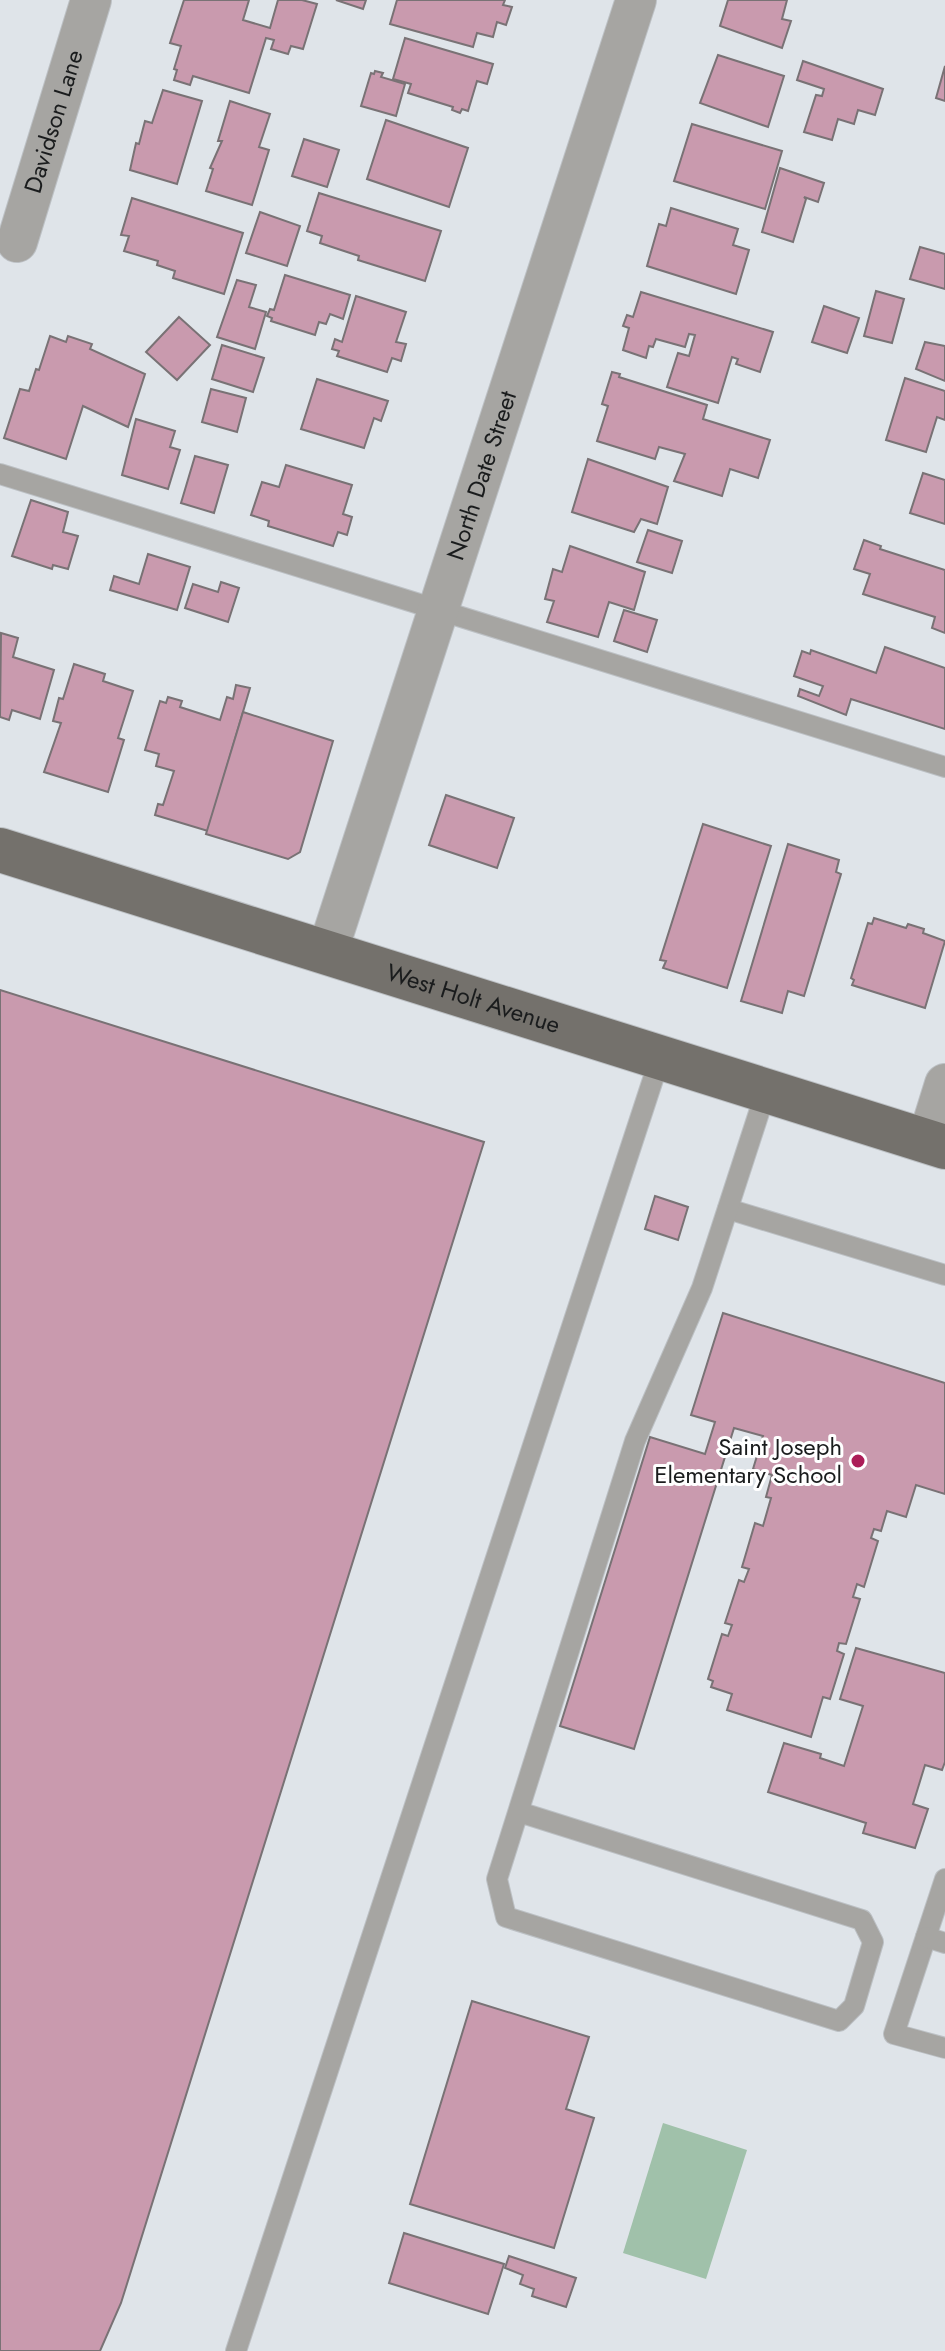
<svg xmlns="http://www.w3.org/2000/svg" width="945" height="2351" font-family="Jost,sans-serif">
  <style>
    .green { fill: #a0c1aa }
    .building { fill: #c99aae; stroke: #797275; stroke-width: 2 }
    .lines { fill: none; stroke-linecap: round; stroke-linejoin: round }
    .service-casing { stroke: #bcc0c4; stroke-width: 22 }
    .minor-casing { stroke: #bcc0c4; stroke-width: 42 }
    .primary-casing { stroke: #bcc0c4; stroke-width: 46 }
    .service { stroke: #a6a5a2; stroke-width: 20 }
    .minor { stroke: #a6a5a2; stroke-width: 40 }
    .primary { stroke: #74716c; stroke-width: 44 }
    .poi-dot { fill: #ac1d58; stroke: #fff; stroke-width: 3 }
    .labels { text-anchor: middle; stroke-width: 6; stroke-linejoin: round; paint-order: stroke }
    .street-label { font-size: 24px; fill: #1a1c1d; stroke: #fff }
    .poi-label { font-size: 24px; fill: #1a1c1d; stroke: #fff; text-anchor: end }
  </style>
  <rect width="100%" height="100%" fill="#dfe4e9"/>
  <polygon class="green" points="663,2123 747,2150 706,2279 623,2253"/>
  <g class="building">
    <polygon points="184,0 249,0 243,20 270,28 278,0 302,0 317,4 303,49 291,46 288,54 271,49 274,40 266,38 249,93 193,76 190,85 174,80 177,70 174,69 181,46 170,43"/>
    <polygon points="336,0 366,0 363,9"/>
    <polygon points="397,0 505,0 503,5 512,7 506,25 497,22 493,37 477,33 473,47 390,24"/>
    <polygon points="728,0 787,0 782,19 791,21 782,48 720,26"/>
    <polygon points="405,38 493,64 487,84 477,81 468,111 462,109 460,113 452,110 453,107 408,93 411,84 393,79"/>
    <polygon points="718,55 784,76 768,127 700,103"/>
    <polygon points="803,61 883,89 875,115 858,110 854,124 838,119 832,140 804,132 816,95 822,96 824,89 797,80"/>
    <polygon points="945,66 945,101 936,98"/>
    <polygon points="375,71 383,73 381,77 405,84 396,116 361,106 371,73 374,74"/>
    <polygon points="163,90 202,101 177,184 130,170 136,143 139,144 145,121 152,123"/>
    <polygon points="230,101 270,114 259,147 269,150 252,205 206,191 213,169 210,168 222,141 218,141"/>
    <polygon points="386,120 468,148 449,207 367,179"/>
    <polygon points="692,124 782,151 765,209 674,181"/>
    <polygon points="304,139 339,150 327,187 292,176"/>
    <polygon points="780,168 824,183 818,202 804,197 806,199 793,242 762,232"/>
    <polygon points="319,193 441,231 425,281 358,260 359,256 320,243 322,236 307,231"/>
    <polygon points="132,198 243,233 224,294 173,278 175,271 157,265 158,261 124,251 129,236 121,235"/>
    <polygon points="671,208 738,229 733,245 749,250 736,294 647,266 659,224 666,226"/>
    <polygon points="260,212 300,226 287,266 246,253"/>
    <polygon points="920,247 945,254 945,289 910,279"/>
    <polygon points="285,275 350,295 343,319 330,314 326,324 319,322 315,335 271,321 272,318 267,316 270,309 274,310"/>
    <polygon points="237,280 256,285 249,307 266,312 255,349 217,337"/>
    <polygon points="876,291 904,299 892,343 864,336"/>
    <polygon points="641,292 773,332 760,372 736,364 738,359 732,357 718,403 667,387 678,353 689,356 695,335 689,334 685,347 656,339 653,347 649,346 646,358 623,350 629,328 623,326 627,315 633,317"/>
    <polygon points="356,296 406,312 396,342 406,344 401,361 392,358 387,372 337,356 339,351 332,349 335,339 342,342"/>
    <polygon points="824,306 859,318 847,353 812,342"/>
    <polygon points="179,317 210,345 177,380 146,352"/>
    <polygon points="50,336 66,342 68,336 92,344 90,349 145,374 128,427 83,406 66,459 4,438 20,389 29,391 36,369 39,370"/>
    <polygon points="925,342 945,346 945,381 916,369"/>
    <polygon points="222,345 264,358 253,392 212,379"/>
    <polygon points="612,372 620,374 619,377 707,405 703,419 770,440 758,478 730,469 722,496 674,481 685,454 659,447 655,459 597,441 608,406 602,404"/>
    <polygon points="905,378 945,391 945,420 937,417 926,452 886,440"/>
    <polygon points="317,379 388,401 381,421 374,418 364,448 301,429"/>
    <polygon points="211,389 246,398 237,432 202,422"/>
    <polygon points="136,419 175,431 170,447 180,450 168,489 122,475"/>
    <polygon points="195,456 228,465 214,513 181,503"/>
    <polygon points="588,459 668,487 657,524 641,519 634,532 572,512"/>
    <polygon points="286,465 352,485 343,514 352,517 347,535 338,532 333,546 268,526 269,521 251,515 262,482 279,487"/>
    <polygon points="923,473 945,480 945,524 910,513"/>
    <polygon points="31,500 68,512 63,532 78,536 68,569 53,565 52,569 12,556"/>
    <polygon points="648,530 682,541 672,573 637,562"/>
    <polygon points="864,540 881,546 880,549 945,570 945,633 932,628 935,617 863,594 870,574 854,569"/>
    <polygon points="570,546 645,572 634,610 609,602 598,637 547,622 554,601 545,599 553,569 562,572"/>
    <polygon points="148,554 190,567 177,610 110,590 114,576 139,584"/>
    <polygon points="221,582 239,588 228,622 185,608 193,584 218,592"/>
    <polygon points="624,610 657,620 647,652 614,641"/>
    <polygon points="1,633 18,638 13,657 54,670 40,719 12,710 9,720 0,717"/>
    <polygon points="885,647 945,668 945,729 851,699 846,715 798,696 800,689 819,696 823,686 794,676 802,651 810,654 811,650 876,673"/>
    <polygon points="74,664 105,674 103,681 133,691 118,738 124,740 108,792 44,772 61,723 53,721 59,698 63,699"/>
    <polygon points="236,685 250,688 208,831 155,815 158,804 163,805 174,771 156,766 159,754 145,750 160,701 166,703 168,697 182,701 180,707 220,720 227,697 233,699"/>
    <polygon points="243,712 333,741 300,852 288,859 206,834"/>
    <polygon points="446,795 514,818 497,868 429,845"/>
    <polygon points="703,824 771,846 727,988 663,968 666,961 660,960"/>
    <polygon points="788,844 839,860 836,872 841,874 804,996 788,991 782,1013 741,1001"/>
    <polygon points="874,918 906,928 908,924 924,929 923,933 945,941 925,1008 852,985 854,980 851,978 868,923 872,924"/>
    <polygon points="0,990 484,1142 121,2303 100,2351 0,2351"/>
    <polygon points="655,1196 688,1207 678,1240 645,1229"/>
    <polygon points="723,1313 945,1383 945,1494 916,1485 906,1517 887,1511 881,1531 874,1529 871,1538 878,1541 864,1587 857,1584 853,1597 860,1599 846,1644 839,1643 837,1651 844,1654 830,1699 823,1697 811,1737 727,1710 732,1694 711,1687 713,1681 708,1679 722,1634 728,1636 732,1625 725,1623 739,1580 744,1582 749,1569 742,1567 755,1523 763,1526 771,1498 766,1497 772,1475 753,1469 763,1436 734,1428 634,1749 560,1726 650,1437 705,1454 715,1422 691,1415"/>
    <polygon points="856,1648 945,1673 945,1762 942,1770 925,1765 913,1804 928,1809 915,1848 863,1833 866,1823 768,1792 784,1743 821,1754 820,1758 844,1766 863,1706 840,1699"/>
    <polygon points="472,2001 589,2037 566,2109 594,2118 554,2248 410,2204"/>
    <polygon points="404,2233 504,2264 488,2314 389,2283"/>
    <polygon points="509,2256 576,2278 566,2307 532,2296 534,2289 520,2284 523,2275 505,2268"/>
  </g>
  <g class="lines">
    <g class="service-casing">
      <g id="service">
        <polyline points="0,474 945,767"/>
        <polyline points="728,1209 945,1275"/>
        <polyline points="519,1812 862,1920 873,1942 854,2006 839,2021 506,1917 497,1879 635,1441 702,1288 766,1091"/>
        <polyline points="945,1879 894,2034 945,2048"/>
        <polyline points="926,1937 945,1943"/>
        <polyline points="236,2351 660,1058"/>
      </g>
    </g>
    <g class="minor-casing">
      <g id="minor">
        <path id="s1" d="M17,242L91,0"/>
        <path id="s2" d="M327,953L636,0"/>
        <polyline points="927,1142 945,1084"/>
      </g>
    </g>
    <g class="primary-casing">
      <g id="primary">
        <path id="s3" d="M0,850L945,1147"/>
      </g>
    </g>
    <use href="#service" class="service"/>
    <use href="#minor" class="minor"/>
    <use href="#primary" class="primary"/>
  </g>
  <circle class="poi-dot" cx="858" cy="1461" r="8"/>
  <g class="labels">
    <g class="street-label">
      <text dy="8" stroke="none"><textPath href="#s1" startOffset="126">Davidson Lane</textPath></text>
      <text dy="8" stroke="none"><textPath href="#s2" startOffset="502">North Date Street</textPath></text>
      <text dy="8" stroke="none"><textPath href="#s3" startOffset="496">West Holt Avenue</textPath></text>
    </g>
    <g class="poi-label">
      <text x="842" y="1455">Saint Joseph<tspan x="842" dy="28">Elementary School</tspan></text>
    </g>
  </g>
</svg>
